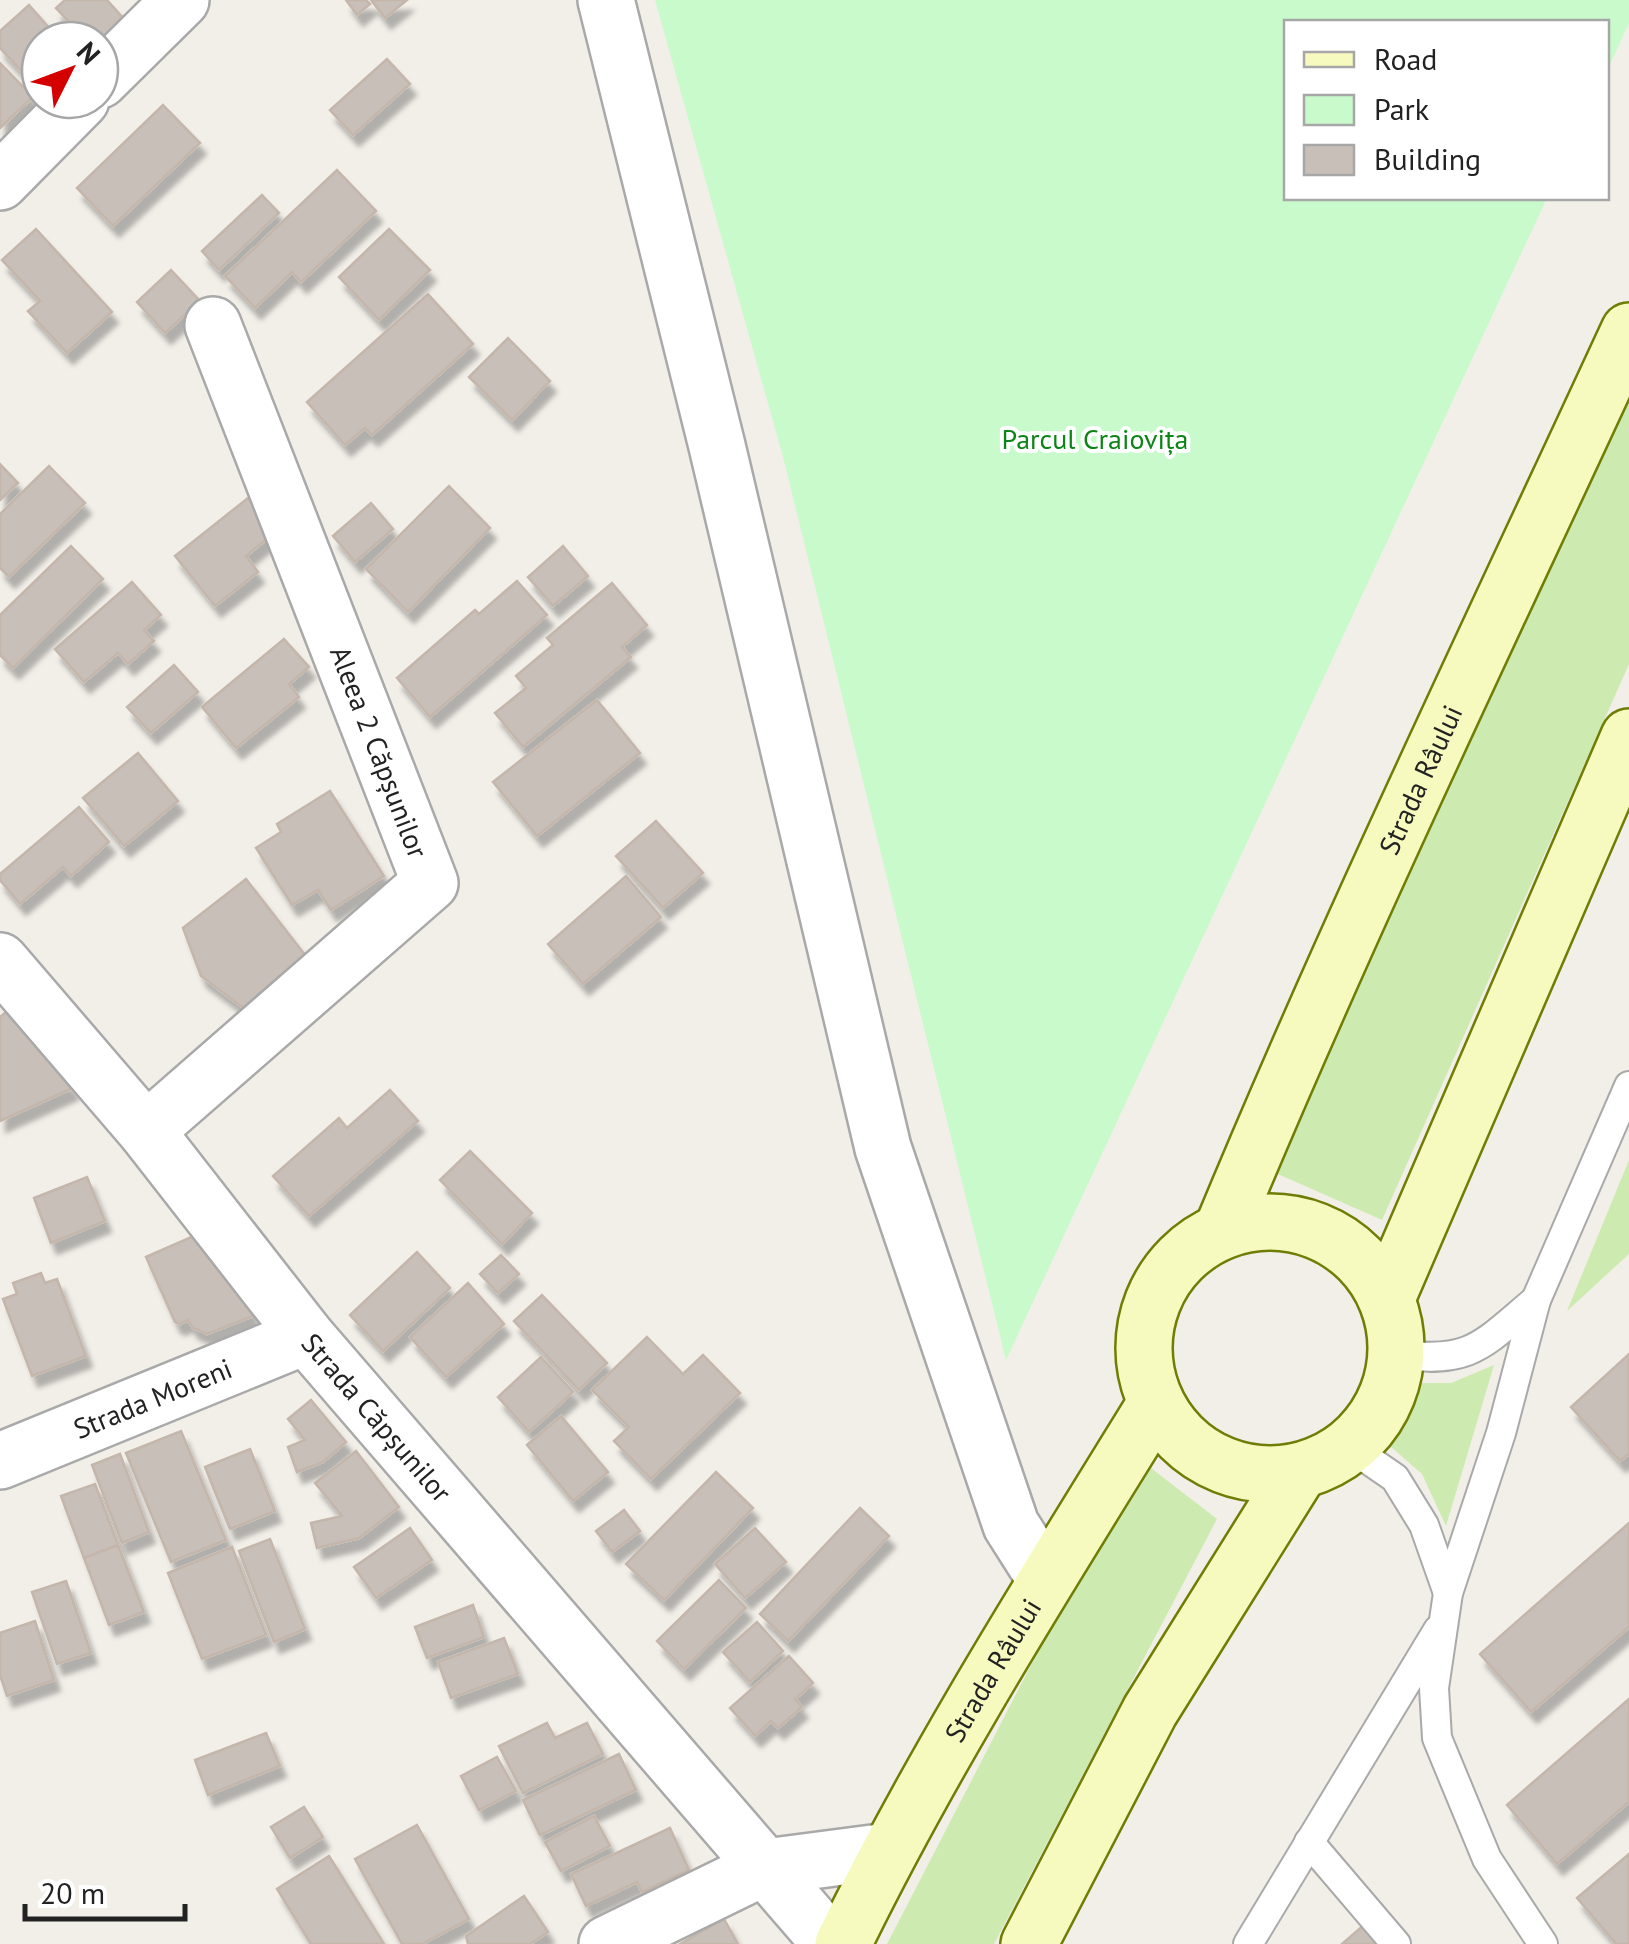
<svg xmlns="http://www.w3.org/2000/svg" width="1629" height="1944" font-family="'PT Sans',sans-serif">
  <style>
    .grass { fill: #cdebb0 }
    .park { fill: #c8facc }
    .building { fill: #c7bfb8; stroke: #c4b6ab; stroke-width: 2.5; filter: url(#shadow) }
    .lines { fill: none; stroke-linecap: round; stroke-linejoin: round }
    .service-casing { stroke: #a9a9a9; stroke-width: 32 }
    .minor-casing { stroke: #a9a9a9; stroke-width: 60 }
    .secondary-casing { stroke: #707d05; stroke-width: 60 }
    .service { stroke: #fff; stroke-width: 28 }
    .minor { stroke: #fff; stroke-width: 55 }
    .secondary { stroke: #f7fabf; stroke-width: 55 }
    .labels { text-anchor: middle; stroke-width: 8; stroke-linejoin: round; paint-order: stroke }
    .park-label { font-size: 28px; fill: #0c8416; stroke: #fff }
    .street-label { font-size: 28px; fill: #222; stroke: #fff }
  </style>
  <defs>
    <filter id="shadow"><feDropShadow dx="6" dy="11" stdDeviation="2.5" flood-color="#0004"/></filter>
  </defs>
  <rect width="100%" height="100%" fill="#f2efe9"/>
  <g class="grass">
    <polygon points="1629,396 1629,664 1382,1220 1271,1171"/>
    <polygon points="1629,1160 1629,1254 1567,1311"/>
    <polygon points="1494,1365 1446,1526 1422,1474 1391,1447 1413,1383 1451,1383"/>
    <polygon points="1138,1458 1217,1519 994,1944 887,1944"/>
  </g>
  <polygon class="park" points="655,0 1629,0 1629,23 1607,71 1606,22 1286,22 1286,198 1547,198 1006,1360 783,457"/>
  <g class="building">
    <polygon points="65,0 107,0 133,29 100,55 100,40 86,40 56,8"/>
    <polygon points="346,0 366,0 370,4 357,15"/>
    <polygon points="371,0 407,0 385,18"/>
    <polygon points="29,5 60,40 40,40 40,91 0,48 0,31"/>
    <polygon points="387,59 410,84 353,135 330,110"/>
    <polygon points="0,63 33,97 0,128"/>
    <polygon points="163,105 200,143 113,226 77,188"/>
    <polygon points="337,170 376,211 301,282 292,272 255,308 225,276"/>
    <polygon points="262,195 279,213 219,270 202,251"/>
    <polygon points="36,229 112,312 67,353 28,311 40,301 2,260"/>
    <polygon points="389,229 430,270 379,320 339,277"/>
    <polygon points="171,270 200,301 165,333 137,302"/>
    <polygon points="428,294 473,344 372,435 365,428 345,445 307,402"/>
    <polygon points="508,338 550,381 512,420 469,377"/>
    <polygon points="0,464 18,483 0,500"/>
    <polygon points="49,466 85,503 9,577 0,568 0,514"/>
    <polygon points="449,486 490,528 408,612 366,569"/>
    <polygon points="248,498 275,532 246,556 258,572 215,606 175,556"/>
    <polygon points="371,503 393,529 355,562 333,536"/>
    <polygon points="71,546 103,579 13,668 0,655 0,615"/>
    <polygon points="563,546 588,576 553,606 528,577"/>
    <polygon points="517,581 547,615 430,717 397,678 475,610 479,614"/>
    <polygon points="132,582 161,615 144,630 154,641 128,664 118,653 84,682 55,649"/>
    <polygon points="612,583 647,625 622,647 631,657 523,747 495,713 526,688 516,676 553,645 547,638"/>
    <polygon points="284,639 309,667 289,684 299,697 236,748 202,707"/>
    <polygon points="174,665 198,692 151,733 127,707"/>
    <polygon points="597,700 640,753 537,836 493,782"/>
    <polygon points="138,753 178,801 124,846 83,798"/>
    <polygon points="330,791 384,876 331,910 318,890 292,905 256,848 281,832 277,824"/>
    <polygon points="79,807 109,842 71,876 63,867 20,904 0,880 0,874"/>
    <polygon points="656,821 703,873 663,908 616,856"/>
    <polygon points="626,876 661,917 583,984 548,944"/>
    <polygon points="246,879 309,960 246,1010 201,976 183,928"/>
    <polygon points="6,1012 73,1088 0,1121 0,1017"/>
    <polygon points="390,1090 418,1121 309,1216 273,1176 339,1118 347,1128"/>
    <polygon points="470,1151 532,1213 502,1244 440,1180"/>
    <polygon points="87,1177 105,1221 51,1243 34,1198"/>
    <polygon points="205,1231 231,1267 253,1316 207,1334 193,1328 188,1320 180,1324 175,1322 146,1257"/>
    <polygon points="417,1252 450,1288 383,1351 350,1315"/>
    <polygon points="501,1255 519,1274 498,1293 480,1274"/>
    <polygon points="41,1273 45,1283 57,1279 86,1356 32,1376 3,1299 17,1294 13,1283"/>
    <polygon points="468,1283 504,1324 446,1377 410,1337"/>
    <polygon points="542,1295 607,1363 579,1390 514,1321"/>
    <polygon points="647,1337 683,1374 703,1355 740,1393 651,1479 614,1441 629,1427 592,1390"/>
    <polygon points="1629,1354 1629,1454 1620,1461 1571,1407"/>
    <polygon points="541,1357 573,1392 529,1432 498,1397"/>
    <polygon points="311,1400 346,1442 323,1462 297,1472 288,1447 305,1440 288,1419"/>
    <polygon points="561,1416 608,1472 573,1501 527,1445"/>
    <polygon points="181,1431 226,1540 171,1562 126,1453"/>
    <polygon points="250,1449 275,1511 230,1529 205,1467"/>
    <polygon points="356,1451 399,1507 359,1538 317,1548 311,1523 342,1516 315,1483"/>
    <polygon points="120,1454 149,1532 122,1543 92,1465"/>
    <polygon points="716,1472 753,1508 664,1600 626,1564"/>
    <polygon points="95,1484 118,1545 84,1558 61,1496"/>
    <polygon points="860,1508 889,1536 788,1641 760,1614"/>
    <polygon points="624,1510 640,1531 612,1552 596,1531"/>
    <polygon points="1629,1523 1629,1627 1531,1712 1480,1654"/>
    <polygon points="410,1528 432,1560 376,1598 354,1567"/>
    <polygon points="755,1528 786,1562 745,1598 715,1564"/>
    <polygon points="270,1539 305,1629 274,1642 239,1551"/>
    <polygon points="118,1545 144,1612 109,1625 84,1558"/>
    <polygon points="232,1547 266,1635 202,1659 168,1573"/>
    <polygon points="719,1580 746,1608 684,1669 657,1641"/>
    <polygon points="66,1581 91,1653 57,1664 32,1592"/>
    <polygon points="473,1605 484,1637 427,1658 415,1627"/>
    <polygon points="35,1621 54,1680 7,1696 0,1675 0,1633"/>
    <polygon points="757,1622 783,1651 750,1682 723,1652"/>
    <polygon points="504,1638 518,1674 451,1698 438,1662"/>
    <polygon points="789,1656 813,1683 795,1699 802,1707 778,1728 771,1721 755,1736 730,1708"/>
    <polygon points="1629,1699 1629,1802 1557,1864 1507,1805"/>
    <polygon points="547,1723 555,1738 587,1723 603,1754 523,1793 499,1746"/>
    <polygon points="266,1733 280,1766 208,1795 195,1760"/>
    <polygon points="619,1754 636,1790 540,1835 523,1800"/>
    <polygon points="497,1757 516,1791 479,1810 461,1776"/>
    <polygon points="304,1807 323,1837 290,1858 271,1827"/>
    <polygon points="594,1816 610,1846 561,1871 545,1842"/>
    <polygon points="417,1825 469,1919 422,1944 402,1944 355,1859"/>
    <polygon points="670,1828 689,1870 642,1892 637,1882 586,1906 571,1874"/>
    <polygon points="1629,1854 1629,1944 1616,1944 1577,1898"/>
    <polygon points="329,1856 384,1944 311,1944 277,1889"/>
    <polygon points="524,1896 548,1932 530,1944 468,1944 466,1936"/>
    <polygon points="1373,1917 1396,1944 1342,1944"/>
    <polygon points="724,1919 738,1944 680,1944"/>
  </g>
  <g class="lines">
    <g class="service-casing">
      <g id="service">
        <path d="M1398,1354C1471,1365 1483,1344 1536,1300"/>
        <polyline points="1350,1447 1395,1478 1424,1525 1448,1593"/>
        <polyline points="1309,1842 1396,1944"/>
        <polyline points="1248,1944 1438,1630"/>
        <polyline points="1543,1944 1487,1859 1437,1738 1434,1688 1448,1593 1501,1433 1536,1300 1629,1086"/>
      </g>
    </g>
    <g class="minor-casing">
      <g id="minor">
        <polyline points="606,0 717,446 883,1148 1011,1525 1046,1580"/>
        <polyline points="100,80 181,0"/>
        <polyline points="0,182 81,100"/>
        <path id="s1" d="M0,961L146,1131L306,1336L831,1944"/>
        <polyline points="146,1131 430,883 213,325"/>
        <path id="s2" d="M0,1461L306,1336"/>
        <polyline points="607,1944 765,1867 888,1851"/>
      </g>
    </g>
    <g class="secondary-casing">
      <g id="secondary">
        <circle cx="1270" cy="1348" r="126"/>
        <path id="s3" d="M1222,1230C1348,926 1491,630 1629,331"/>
        <polyline points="1387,1298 1629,737"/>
        <path id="s4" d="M843,1944C934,1757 1047,1580 1156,1403"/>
        <polyline points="1029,1944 1150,1711 1300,1471"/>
      </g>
    </g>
    <use href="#service" class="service"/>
    <use href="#minor" class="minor"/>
    <use href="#secondary" class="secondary"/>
  </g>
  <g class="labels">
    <g class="park-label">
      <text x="1095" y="449">Parcul Craiovița</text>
    </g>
    <g class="street-label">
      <text transform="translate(379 752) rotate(69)" y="10">Aleea 2 Căpșunilor</text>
      <text dy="10" stroke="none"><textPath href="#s3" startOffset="492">Strada Râului</textPath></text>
      <text dy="10" stroke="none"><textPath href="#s2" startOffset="165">Strada Moreni</textPath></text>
      <text dy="10" stroke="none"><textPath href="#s1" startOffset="592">Strada Căpșunilor</textPath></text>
      <text dy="10" stroke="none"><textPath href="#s4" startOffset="312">Strada Râului</textPath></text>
    </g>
  </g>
  <rect x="1284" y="20" width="325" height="180" fill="#ffffff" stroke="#a7a7a7" stroke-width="2.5"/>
  <rect x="1304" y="52" width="50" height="15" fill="#f7fabf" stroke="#a7a7a7" stroke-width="2.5"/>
  <text x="1374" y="70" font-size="30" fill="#222222">Road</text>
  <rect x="1304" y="95" width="50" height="30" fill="#c8facc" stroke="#a7a7a7" stroke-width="2.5"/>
  <text x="1374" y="120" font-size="30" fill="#222222">Park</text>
  <rect x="1304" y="145" width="50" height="30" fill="#c7bfb8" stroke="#a7a7a7" stroke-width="2.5"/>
  <text x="1374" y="170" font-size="30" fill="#222222">Building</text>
  <g transform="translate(70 70) rotate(48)"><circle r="48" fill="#ffffff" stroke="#a7a7a7" stroke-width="2.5"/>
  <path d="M0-8L18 38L0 25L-18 38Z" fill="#d40000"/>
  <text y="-15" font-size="28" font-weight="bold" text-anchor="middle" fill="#222222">N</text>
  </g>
  <path d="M25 1904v15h160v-15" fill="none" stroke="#222222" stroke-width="5"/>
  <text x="40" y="1904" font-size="30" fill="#222222" stroke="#ffffff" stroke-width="8" paint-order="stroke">20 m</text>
</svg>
